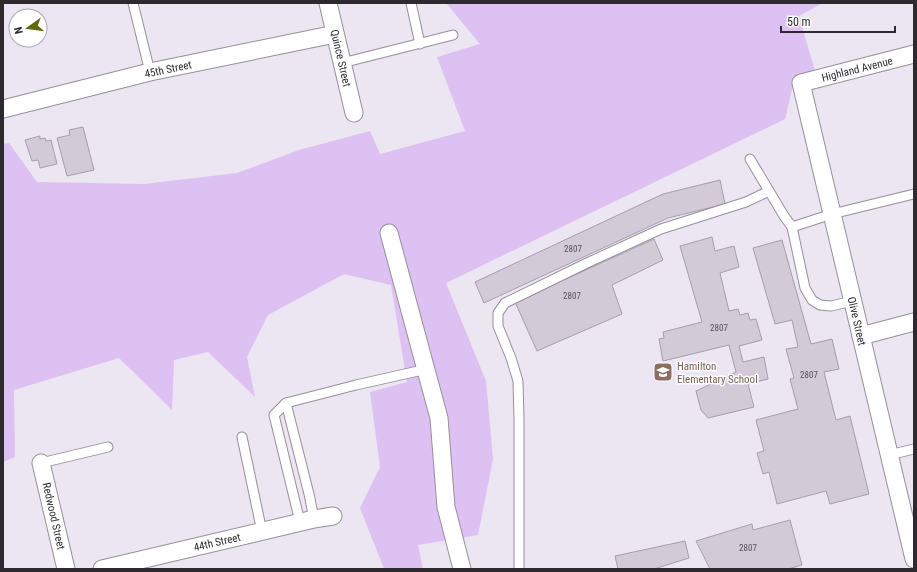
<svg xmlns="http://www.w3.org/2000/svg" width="917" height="572" font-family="'Roboto Condensed',sans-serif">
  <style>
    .green { fill: #ddc1f2 }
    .building { fill: #d2cad7; stroke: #a59eab }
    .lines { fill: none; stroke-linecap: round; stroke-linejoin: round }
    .service-casing { stroke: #968f9b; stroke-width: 11 }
    .minor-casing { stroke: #968f9b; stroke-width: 19 }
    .service { stroke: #fff; stroke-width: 9 }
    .minor { stroke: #fff; stroke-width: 17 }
    .labels { text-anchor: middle; stroke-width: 3; stroke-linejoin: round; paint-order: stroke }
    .number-label { font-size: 9px; fill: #565259 }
    .street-label { font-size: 11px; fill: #2c2a2f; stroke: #fff }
    .education-label { font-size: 11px; fill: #785e54; stroke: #fff; text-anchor: start }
  </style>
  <rect width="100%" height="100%" fill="#ece5f2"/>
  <polygon class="green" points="446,3 823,3 799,16 815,71 795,77 785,119 446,283 486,381 493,459 478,535 418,545 423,569 384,569 360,508 380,467 370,392 407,382 391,285 344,274 268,315 247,357 255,397 208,352 174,360 172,410 119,358 14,390 15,457 3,462 3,144 9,143 37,182 144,184 237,173 299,150 370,131 380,154 465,131 437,57 480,44"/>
  <g class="building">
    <polygon points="83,127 94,170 67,176 57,138 70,135 69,130"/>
    <polygon points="40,136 40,139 45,138 46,141 51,140 57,164 40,168 38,160 32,161 25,140"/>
    <polygon points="720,180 725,204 668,218 484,303 475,282 663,194"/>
    <polygon points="712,237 715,251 734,246 739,267 720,273 729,311 738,309 740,315 748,313 750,320 756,319 762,340 739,346 743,362 764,357 768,379 748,384 754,407 708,418 701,410 696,391 736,372 729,345 663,361 659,339 664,338 663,332 702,322 680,246"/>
    <polygon points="654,239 663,260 612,285 622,314 537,351 515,302"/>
    <polygon points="782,240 811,344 832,339 839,369 824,372 836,420 850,416 869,494 830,504 826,491 777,504 769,472 763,474 757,453 764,451 756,420 798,409 790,379 794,378 786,349 798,347 792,320 775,324 753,248"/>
    <polygon points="790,520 802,565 788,569 710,569 696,541 752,524 753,530"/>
    <polygon points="685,541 689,558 654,569 618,569 615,556"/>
  </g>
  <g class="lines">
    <g class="service-casing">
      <g id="service">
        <polyline points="133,3 150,72"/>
        <polyline points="411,3 420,44"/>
        <polyline points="342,63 453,35"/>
        <polyline points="750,159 784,216 792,227"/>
        <polyline points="853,301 831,306 820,305 812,300 805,288 792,227 832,214 914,194"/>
        <polyline points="286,403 274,415 300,522"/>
        <polyline points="242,437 262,532"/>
        <polyline points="889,455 914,449"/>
        <polyline points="41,463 108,447"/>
        <polyline points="314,519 309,494 286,403 356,385 427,369"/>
        <polyline points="519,569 519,419 518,381 511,358 498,326 498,313 505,303 587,263 661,229 746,202 769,191"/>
      </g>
    </g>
    <g class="minor-casing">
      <g id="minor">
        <polyline points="328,3 354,113"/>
        <polyline points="914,54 801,83 914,559"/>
        <polyline points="3,109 150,72 335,34"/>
        <polyline points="389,233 439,418 446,507 462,569"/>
        <polyline points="861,336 914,322"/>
        <polyline points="41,463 66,569"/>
        <polyline points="102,569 314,519 333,516"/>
      </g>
    </g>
    <use href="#service" class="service"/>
    <use href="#minor" class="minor"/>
  </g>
  <defs>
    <g id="school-square" transform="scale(1)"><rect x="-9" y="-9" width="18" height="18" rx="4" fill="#8d6e63" stroke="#fff"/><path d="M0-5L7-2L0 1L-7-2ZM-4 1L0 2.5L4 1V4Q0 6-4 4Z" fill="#fff"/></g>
  </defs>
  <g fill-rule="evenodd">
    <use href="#school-square" x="663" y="372"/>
  </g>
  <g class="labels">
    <g class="number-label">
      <text x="573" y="252">2807</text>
      <text x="572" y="299">2807</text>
      <text x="719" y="331">2807</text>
      <text x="809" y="378">2807</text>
      <text x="748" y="551">2807</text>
    </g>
    <g class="street-label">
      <text transform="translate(341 58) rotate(77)" y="4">Quince Street</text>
      <text transform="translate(168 69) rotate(-12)" y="4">45th Street</text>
      <text transform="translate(857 69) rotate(-14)" y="4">Highland Avenue</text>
      <text transform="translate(857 321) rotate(77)" y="4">Olive Street</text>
      <text transform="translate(54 516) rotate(77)" y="4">Redwood Street</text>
      <text transform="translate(217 542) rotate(-13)" y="4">44th Street</text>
    </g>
    <g class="education-label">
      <text x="677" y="370">Hamilton<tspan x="677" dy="13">Elementary School</tspan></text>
    </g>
  </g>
  <rect width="917" height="572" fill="none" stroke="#2c2a2f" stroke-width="8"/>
  <g transform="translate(28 28) rotate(256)"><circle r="19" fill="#ffffff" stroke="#abaaac"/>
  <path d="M0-3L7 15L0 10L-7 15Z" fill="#5f690d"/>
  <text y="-6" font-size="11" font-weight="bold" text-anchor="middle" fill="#2c2a2f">N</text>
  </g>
  <path d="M781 26v6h114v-6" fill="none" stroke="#2c2a2f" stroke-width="2"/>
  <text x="787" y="26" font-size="12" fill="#2c2a2f" stroke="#ffffff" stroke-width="3" paint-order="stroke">50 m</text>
</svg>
